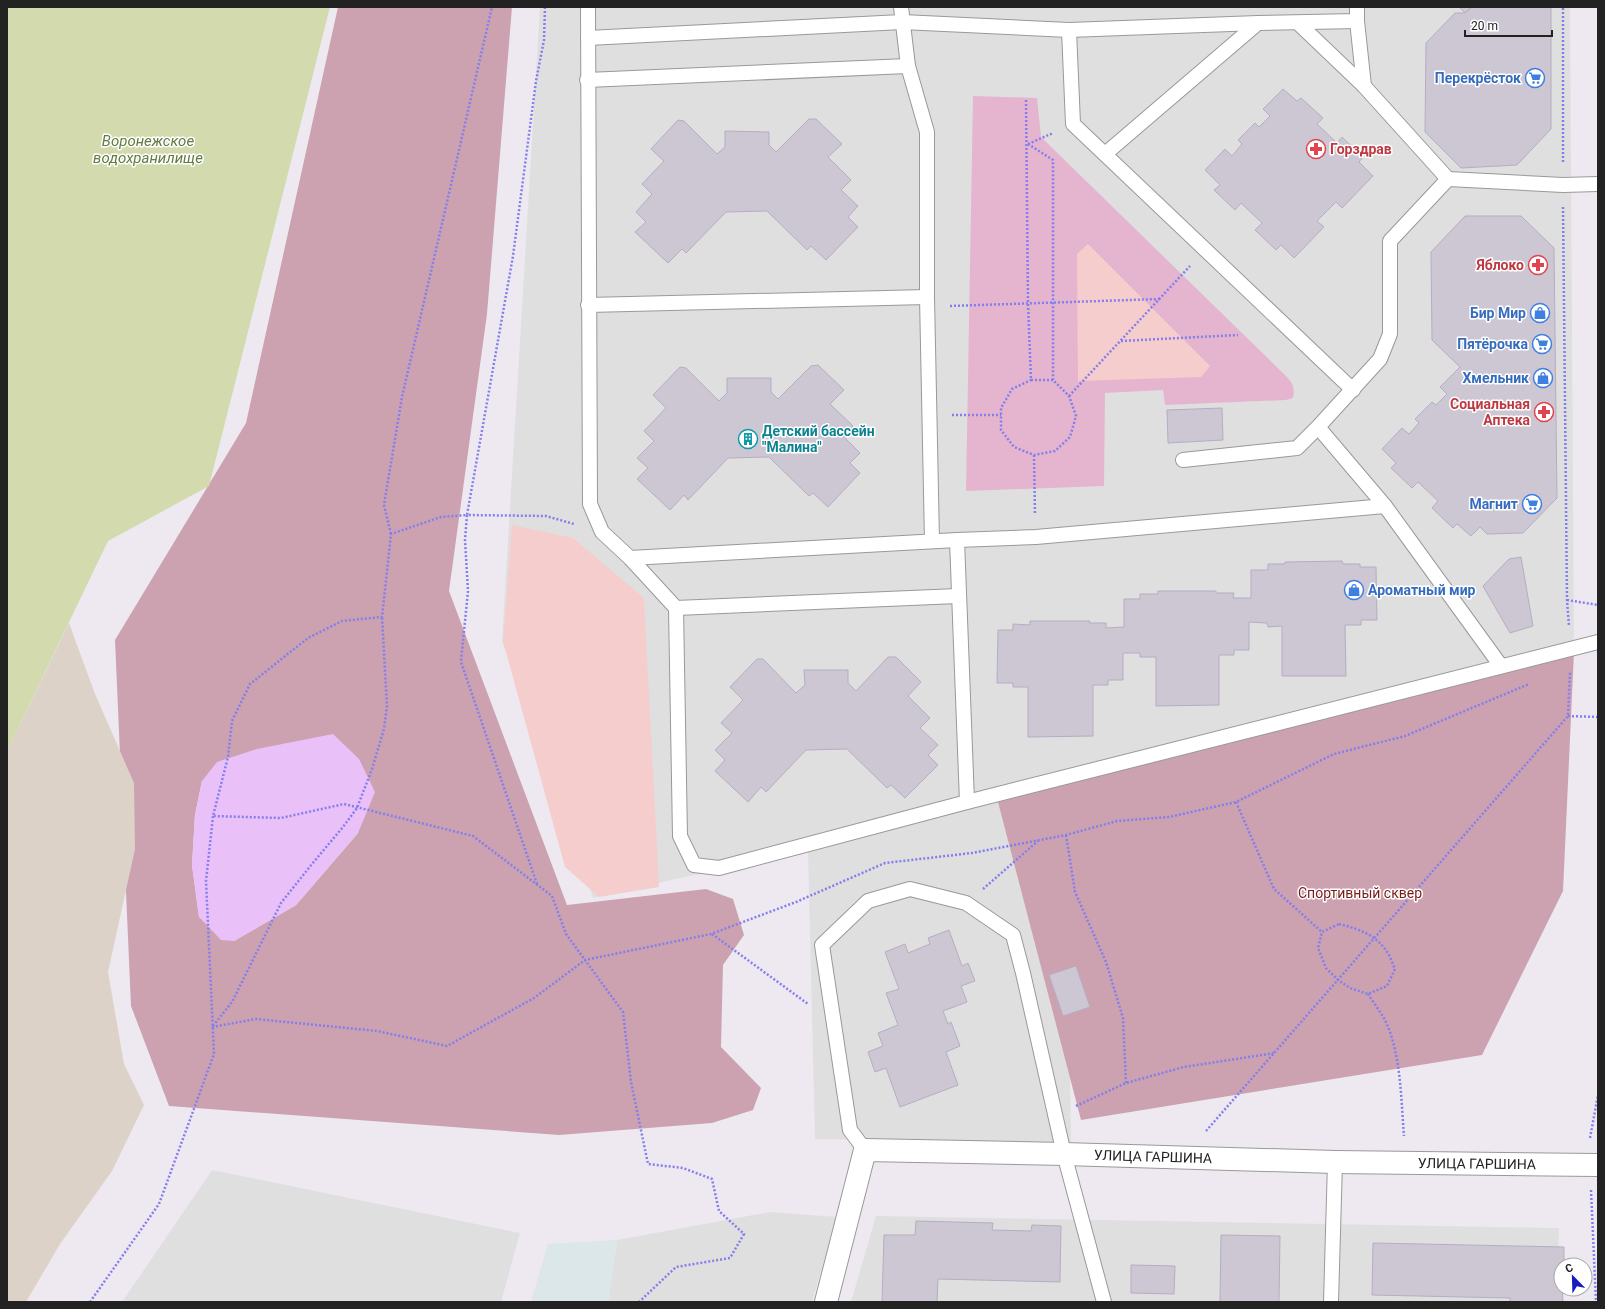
<svg xmlns="http://www.w3.org/2000/svg" width="1605" height="1309" font-family="Roboto,sans-serif">
  <style>
    .residential { fill: #dfdfe0 }
    .industrial { fill: #dce7e9 }
    .grass { fill: #e5b5cf }
    .forest { fill: #cca2b1; fill-rule: evenodd }
    .wetland { fill: #ddd2c8 }
    .sand { fill: #eac0f9 }
    .park { fill: #f5cdcc }
    .water { fill: #d2daae }
    .building { fill: #ccc7d3; stroke: #b5adc1 }
    .lines { fill: none; stroke-linecap: round; stroke-linejoin: round }
    .lane-casing { stroke: #999; stroke-width: 16 }
    .street-casing { stroke: #999; stroke-width: 24 }
    .path { stroke: #847eed; stroke-width: 2.5; stroke-dasharray: 2 2; stroke-linecap: butt }
    .lane { stroke: #fff; stroke-width: 14 }
    .street { stroke: #fff; stroke-width: 22 }
    .labels { text-anchor: middle; stroke-width: 3; stroke-linejoin: round; paint-order: stroke }
    .shop-label { font-size: 14px; font-weight: bold; fill: #366cbe; stroke: #fff; text-anchor: end }
    .health-label { font-size: 14px; font-weight: bold; fill: #be3a42; stroke: #fff; text-anchor: end }
    .culture-label { font-size: 14px; font-weight: bold; fill: #0d838f; stroke: #fff; text-anchor: start }
    .park-label { font-size: 14px; fill: #781a17; stroke: #fff }
    .street-label { font-size: 14px; fill: #222; stroke: #fff }
    .water-label { font-size: 15px; font-style: italic; fill: #627b41; stroke: #fff }
  </style>
  <rect width="100%" height="100%" fill="#eee9f1"/>
  <g class="residential">
    <polygon points="540,7 1570,7 1574,652 1066,784 1071,1143 815,1139 808,850 829,844 593,898 502,641"/>
    <polygon points="212,1170 520,1233 501,1302 122,1302"/>
    <polygon points="770,1212 837,1217 812,1302 608,1302 617,1240"/>
    <polygon points="876,1216 1559,1228 1557,1302 851,1302"/>
  </g>
  <polygon class="industrial" points="617,1240 608,1302 531,1302 548,1244"/>
  <path class="grass" d="M973,96L1037,98L1041,137L1287,377C1293,384 1295,388 1293,398L1286,400L1165,405L1163,390L1105,393L1104,486L966,491Z"/>
  <g class="forest">
    <path d="M338,7H512L487,314L449,591L567,905L706,889L733,899L744,935L723,965L721,1047L761,1088L753,1110L712,1123L559,1135L169,1106L131,1006L115,640L246,423ZM202,781L358,833L296,905L234,941L199,917L192,865L195,815Z"/>
    <polygon points="1574,652 1563,891 1482,1055 1081,1120 998,802"/>
  </g>
  <polygon class="wetland" points="69,623 95,694 134,783 135,849 108,972 124,1064 144,1105 112,1171 60,1244 26,1302 7,1302 7,751"/>
  <polygon class="sand" points="333,734 359,759 375,792 358,833 296,905 234,941 221,940 199,917 192,865 195,815 202,781 217,762 257,749"/>
  <g class="park">
    <polygon points="1088,244 1210,366 1201,377 1078,381 1077,254"/>
    <polygon points="512,525 573,538 644,598 659,887 599,897 565,867 503,641"/>
  </g>
  <polygon class="water" points="7,7 330,7 209,486 108,541 7,751"/>
  <g class="building">
    <polygon points="1459,7 1472,7 1465,13"/>
    <polygon points="1472,7 1551,7 1551,129 1517,165 1461,168 1425,132 1426,43 1455,13 1465,13"/>
    <polygon points="1283,89 1297,101 1301,98 1323,118 1317,124 1337,143 1342,137 1363,157 1359,162 1373,176 1342,208 1336,202 1317,221 1324,227 1294,258 1281,245 1276,250 1255,230 1262,223 1241,203 1235,210 1214,190 1220,185 1205,170 1225,149 1232,156 1242,144 1238,140 1255,123 1259,127 1270,116 1263,109"/>
    <polygon points="809,119 816,119 842,144 828,157 851,180 841,190 858,206 848,217 858,227 826,260 811,246 807,250 767,211 726,212 686,253 682,249 668,263 635,232 646,222 636,212 652,194 642,184 664,161 651,149 678,120 684,121 717,154 725,147 725,131 769,132 769,145 776,152"/>
    <polygon points="1465,216 1521,216 1554,248 1557,498 1523,533 1487,534 1480,527 1471,536 1457,524 1453,528 1432,508 1438,501 1418,482 1412,488 1391,468 1396,463 1382,449 1402,428 1409,434 1419,423 1415,419 1432,402 1436,405 1447,394 1440,387 1460,367 1432,340 1431,252"/>
    <polygon points="818,365 844,390 830,404 853,426 843,436 860,453 850,463 860,473 828,507 813,493 809,496 769,457 728,458 688,500 684,495 670,510 637,479 648,468 637,458 654,441 644,431 666,408 653,395 680,367 686,368 719,401 727,393 727,378 771,378 771,392 778,399 811,366"/>
    <polygon points="1222,408 1223,440 1168,443 1167,410"/>
    <polygon points="1521,557 1533,626 1510,633 1483,586 1509,559"/>
    <polygon points="1342,561 1343,564 1360,564 1360,567 1376,567 1377,620 1361,620 1361,625 1345,625 1346,676 1282,676 1282,626 1268,627 1267,623 1249,622 1249,650 1234,650 1234,655 1219,655 1219,705 1156,706 1156,657 1140,657 1140,653 1123,653 1123,680 1108,680 1108,685 1093,685 1093,736 1028,737 1028,687 1013,687 1013,683 997,683 998,630 1013,630 1013,624 1030,625 1030,621 1090,621 1089,623 1106,623 1106,628 1124,627 1124,599 1140,599 1140,594 1158,594 1158,591 1216,591 1216,593 1234,593 1233,598 1251,598 1251,570 1268,570 1268,564 1285,564 1285,562"/>
    <polygon points="888,657 896,657 921,682 908,696 930,718 920,728 938,745 928,755 938,765 905,798 891,785 887,788 847,749 806,750 766,792 761,787 748,802 715,771 725,760 715,750 732,733 721,723 743,700 730,687 757,659 763,659 796,693 805,685 804,670 848,670 848,683 856,691"/>
    <polygon points="949,930 962,966 968,963 975,981 961,986 967,1002 943,1011 948,1024 951,1022 960,1046 946,1052 958,1085 900,1107 886,1068 875,1072 868,1052 883,1046 878,1033 898,1025 886,993 899,989 885,952 905,944 908,953 930,944 928,938"/>
    <polygon points="1076,966 1090,1007 1063,1016 1049,975"/>
    <polygon points="916,1221 993,1223 992,1230 1031,1231 1032,1225 1061,1226 1060,1282 938,1279 937,1302 882,1302 884,1235 915,1235"/>
    <polygon points="1221,1235 1280,1236 1279,1302 1220,1302"/>
    <polygon points="1373,1243 1564,1247 1564,1265 1561,1265 1563,1302 1510,1302 1510,1298 1372,1295"/>
    <polygon points="1131,1265 1175,1266 1174,1294 1131,1293"/>
  </g>
  <g class="lines">
    <g class="lane-casing">
      <g id="lane">
        <polyline points="588,7 590,504 602,532 630,558 676,608 680,836 694,865 719,868 967,802 1598,642"/>
        <polyline points="901,7 908,66 927,132 927,297 932,541"/>
        <polyline points="1357,21 1364,86"/>
        <polyline points="1298,23 1364,86 1448,179 1563,185 1598,184"/>
        <polyline points="1069,30 1073,124 1353,390"/>
        <polyline points="588,38 902,22 1069,30 1258,23 1357,21 1357,7"/>
        <polyline points="587,80 908,66"/>
        <polyline points="1105,154 1258,23"/>
        <polyline points="588,305 927,297"/>
        <polyline points="1318,427 1385,506 1501,666"/>
        <polyline points="1183,460 1297,448 1318,427 1380,359 1390,334 1390,241 1448,179"/>
        <polyline points="630,558 957,540"/>
        <polyline points="676,608 958,596"/>
        <polyline points="967,802 957,540 1036,537 1385,506"/>
        <polyline points="865,1150 850,1130 822,945 868,901 910,889 966,903 1013,935 1023,973 1064,1154 1104,1302"/>
        <polyline points="1331,1302 1335,1162"/>
      </g>
    </g>
    <g class="street-casing">
      <g id="street">
        <path id="s1" d="M826,1302L865,1150L1064,1154L1335,1162L1598,1165"/>
      </g>
    </g>
    <g class="path">
      <polyline points="545,7 544,40 536,81 513,256 467,515 441,517 391,534 382,617 342,621 308,638 250,684 232,721 228,757 213,816 281,818 344,804 473,836 552,896 566,934 623,1012 631,1082 648,1164 683,1168 712,1179 719,1211 744,1234 730,1258 676,1267 639,1302"/>
      <polyline points="1026,100 1028,303 1031,380"/>
      <polyline points="1028,144 1053,160 1053,380"/>
      <polyline points="1028,144 1053,133"/>
      <polyline points="1563,162 1563,7"/>
      <polyline points="1563,207 1567,600 1569,626"/>
      <polyline points="950,306 1160,299"/>
      <polyline points="1121,341 1238,335"/>
      <polygon points="1031,380 1053,380 1069,396 1076,416 1070,437 1055,451 1034,455 1014,447 1001,430 1001,408 1012,389"/>
      <polyline points="1069,396 1190,266"/>
      <polyline points="952,415 1001,415"/>
      <polyline points="1034,455 1035,515"/>
      <polyline points="391,534 384,505 402,397 492,7"/>
      <polyline points="1567,600 1598,605"/>
      <polyline points="1568,716 1598,717"/>
      <polyline points="1236,802 1274,889 1322,932"/>
      <polyline points="1066,835 1075,892 1106,962 1123,1018 1126,1083"/>
      <polyline points="537,884 461,662 468,591 465,540 467,515 546,516 574,524"/>
      <polyline points="983,889 1038,841"/>
      <path d="M1339,924C1356,928 1374,934 1385,949C1390,955 1392,963 1395,969L1387,986L1368,994L1350,988L1338,980L1326,968L1318,948L1322,932Z"/>
      <polyline points="712,934 808,1004"/>
      <path d="M1368,994C1373,1002 1380,1011 1385,1020C1401,1053 1401,1099 1404,1136"/>
      <polyline points="213,1026 232,1002 281,903 312,864 343,827 357,808 372,769 384,729 387,706 382,617"/>
      <polyline points="212,1027 256,1019 377,1031 447,1046 534,998 585,960 711,934 796,902 885,863 972,853 1066,835 1117,821 1169,817 1236,802 1334,754 1405,736 1529,684"/>
      <polyline points="1076,1106 1126,1083 1184,1067 1275,1053"/>
      <polyline points="1206,1131 1568,716 1570,672"/>
      <polyline points="1590,1138 1598,1095"/>
      <polyline points="1591,1190 1596,1302"/>
      <polyline points="90,1302 159,1204 214,1054 206,881 213,816"/>
    </g>
    <use href="#lane" class="lane"/>
    <use href="#street" class="street"/>
  </g>
  <defs>
    <g id="supermarket-ring" transform="scale(1)"><circle r="9.5" fill="#fff" stroke="#3f7fe0" stroke-width="1.5"/><path d="M-6-5.5h2.5l.6 2H6L4.5 2H-2.5L-4.4-4H-6ZM-1.5 3.2a1.3 1.3 0 1 0 .1 0ZM3 3.2a1.3 1.3 0 1 0 .1 0Z" fill="#3f7fe0"/></g>
    <g id="pharmacy-ring" transform="scale(1)"><circle r="9.5" fill="#fff" stroke="#e0444e" stroke-width="1.5"/><path d="M-2-6h4v4h4v4h-4v4h-4v-4h-4v-4h4Z" fill="#e0444e"/></g>
    <g id="shop-ring" transform="scale(1)"><circle r="9.5" fill="#fff" stroke="#3f7fe0" stroke-width="1.5"/><path d="M-5-2.5h2.3a2.7 3.5 0 0 1 5.4 0H5L5.5 6h-11ZM-1.5-2.5h3a1.5 2.3 0 0 0-3 0Z" fill="#3f7fe0"/></g>
    <g id="building-ring" transform="scale(1)"><circle r="9.5" fill="#fff" stroke="#0f9aa8" stroke-width="1.5"/><path d="M-4-6H4V6H1V3H-1V6H-4ZM-2.5-4.3h1.7v1.8h-1.7ZM.8-4.3h1.7v1.8H.8ZM-2.5-1h1.7V.8h-1.7ZM.8-1h1.7V.8H.8Z" fill="#0f9aa8"/></g>
  </defs>
  <g fill-rule="evenodd">
    <use href="#supermarket-ring" x="1535" y="78"/>
    <use href="#pharmacy-ring" x="1316" y="149"/>
    <use href="#pharmacy-ring" x="1538" y="265"/>
    <use href="#shop-ring" x="1540" y="313"/>
    <use href="#supermarket-ring" x="1542" y="344"/>
    <use href="#shop-ring" x="1543" y="378"/>
    <use href="#pharmacy-ring" x="1544" y="412"/>
    <use href="#building-ring" x="748" y="439"/>
    <use href="#supermarket-ring" x="1532" y="504"/>
    <use href="#shop-ring" x="1354" y="590"/>
  </g>
  <g class="labels">
    <g class="shop-label">
      <text x="1521" y="83">Перекрёсток</text>
      <text x="1526" y="318">Бир Мир</text>
      <text x="1528" y="349">Пятёрочка</text>
      <text x="1529" y="383">Хмельник</text>
      <text x="1518" y="509">Магнит</text>
      <text x="1368" y="595" text-anchor="start">Ароматный мир</text>
    </g>
    <g class="health-label">
      <text x="1330" y="154" text-anchor="start">Горздрав</text>
      <text x="1524" y="270">Яблоко</text>
      <text x="1530" y="409">Социальная<tspan x="1530" dy="16">Аптека</tspan></text>
    </g>
    <g class="culture-label">
      <text x="762" y="436">Детский бассейн<tspan x="762" dy="16">"Малина"</tspan></text>
    </g>
    <g class="park-label">
      <text x="1360" y="898">Спортивный сквер</text>
    </g>
    <g class="street-label">
      <text dy="5" stroke="none"><textPath href="#s1" startOffset="445">УЛИЦА ГАРШИНА</textPath></text>
      <text dy="5" stroke="none"><textPath href="#s1" startOffset="769">УЛИЦА ГАРШИНА</textPath></text>
    </g>
    <g class="water-label">
      <text x="148" y="146">Воронежское<tspan x="148" dy="17">водохранилище</tspan></text>
    </g>
  </g>
  <rect width="1605" height="1309" fill="none" stroke="#222222" stroke-width="16"/>
  <g transform="translate(1573 1277) rotate(337)"><circle r="19" fill="#ffffff" stroke="#a7a7a7"/>
  <path d="M0-3L7 15L0 10L-7 15Z" fill="#141cc0"/>
  <text y="-6" font-size="11" font-weight="bold" text-anchor="middle" fill="#222222">С</text>
  </g>
  <path d="M1465 30v6h87v-6" fill="none" stroke="#222222" stroke-width="2"/>
  <text x="1471" y="30" font-size="12" fill="#222222" stroke="#ffffff" stroke-width="3" paint-order="stroke">20 m</text>
</svg>
